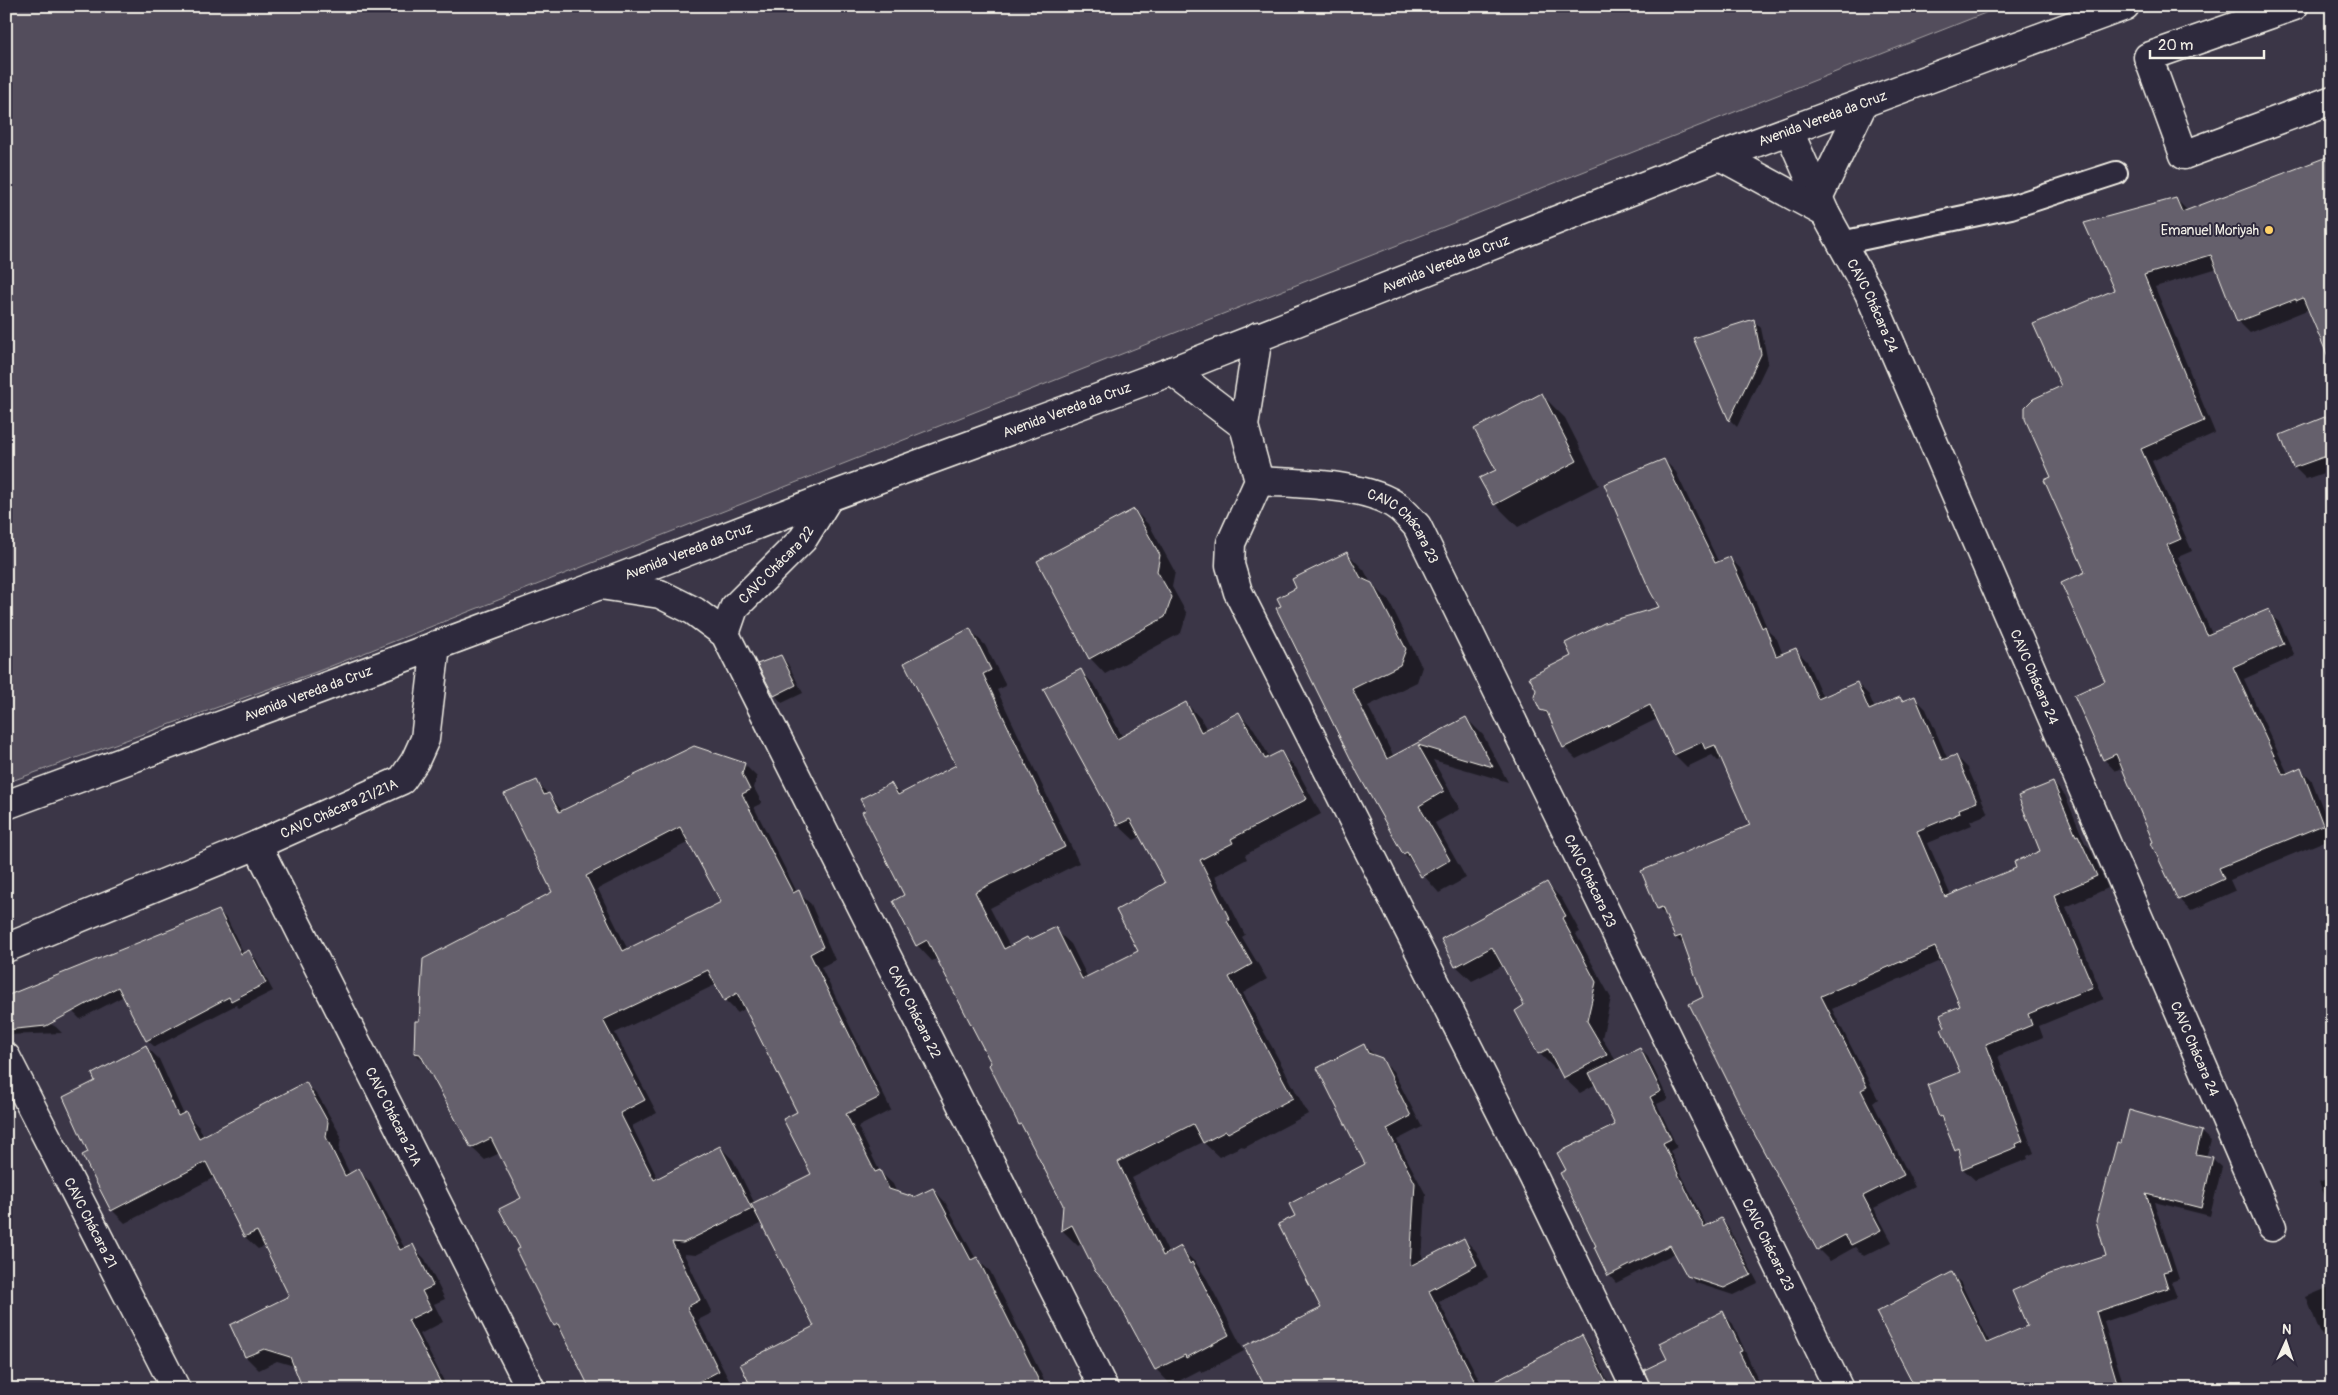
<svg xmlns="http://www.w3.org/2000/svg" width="2338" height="1395" font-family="Pangolin,sans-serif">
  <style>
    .green { fill: #534e5c; stroke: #a4a0a2 }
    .shadow { fill: #0007; fill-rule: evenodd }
    .building { fill: #65616c; stroke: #f4f1e8; fill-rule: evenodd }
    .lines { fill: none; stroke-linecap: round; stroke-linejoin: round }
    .service-casing { stroke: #f4f1e8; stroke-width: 26 }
    .minor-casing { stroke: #f4f1e8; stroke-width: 31 }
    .tertiary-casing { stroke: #f4f1e8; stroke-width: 31 }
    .service { stroke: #2f2a3d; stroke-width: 22 }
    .minor { stroke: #2f2a3d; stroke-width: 28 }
    .tertiary { stroke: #2f2a3d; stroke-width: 28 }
    .poi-dot { fill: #ffd166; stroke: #2f2a3d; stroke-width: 2 }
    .labels { text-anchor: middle; stroke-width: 4; stroke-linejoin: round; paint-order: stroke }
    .street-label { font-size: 14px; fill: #f4f1e8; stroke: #2f2a3d }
    .poi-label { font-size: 14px; fill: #f4f1e8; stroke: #2f2a3d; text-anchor: end }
  </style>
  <rect width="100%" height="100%" fill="#3b3647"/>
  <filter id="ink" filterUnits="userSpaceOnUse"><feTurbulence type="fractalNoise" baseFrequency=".02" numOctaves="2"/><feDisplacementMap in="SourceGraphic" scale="10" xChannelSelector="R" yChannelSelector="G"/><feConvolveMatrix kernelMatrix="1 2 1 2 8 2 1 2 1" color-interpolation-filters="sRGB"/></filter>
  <g filter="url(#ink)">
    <polygon class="green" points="6,6 2003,6 316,672 6,783"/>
    <g class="shadow">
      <polygon points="2332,156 2309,312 2307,310 2250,333 2238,321 2218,268 2155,287 2215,433 2152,461 2192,551 2178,557 2212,634 2268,611 2280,623 2295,656 2244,679 2288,774 2300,769 2312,781 2332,832 2332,838 2230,880 2235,891 2190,911 2179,899 2123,767 2115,771 2104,759 2106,682 2087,572 2052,478 2063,387 2115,290 2176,199 2188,211"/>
      <polygon points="1753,320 1761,328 1768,362 1737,427 1730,420 1695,339"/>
      <polygon points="1542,395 1565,418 1599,485 1518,527 1495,504 1497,470"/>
      <polygon points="2332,416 2332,470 2306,479 2294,467"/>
      <polygon points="1664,460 1676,472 1719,563 1730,558 1742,570 1769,632 1777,639 1783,655 1795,649 1807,661 1823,698 1857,683 1869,695 1875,709 1914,697 1926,709 1948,760 1956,756 1968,768 1988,814 1970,821 1972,825 1928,843 1951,896 2018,869 2041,852 2053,783 2065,795 2085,843 2090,848 2108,888 2066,907 2104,999 2039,1026 2043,1037 1998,1056 2034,1153 2027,1156 2028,1159 1975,1180 1963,1169 1960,1154 1956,1149 1940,1116 1961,1073 1962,1006 1942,960 1832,1009 1878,1099 1873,1103 1915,1187 1874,1208 1892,1242 1864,1256 1855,1247 1830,1261 1818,1249 1705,997 1687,948 1676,938 1668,918 1658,908 1751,826 1722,759 1718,761 1712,755 1687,767 1675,755 1657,719 1576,759 1564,747 1552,719 1541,709 1572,656 1661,608"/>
      <polygon points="1134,510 1150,526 1175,572 1172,587 1187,614 1181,633 1105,674 1090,658"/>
      <polygon points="1347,553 1364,570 1371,583 1389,601 1422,667 1417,682 1368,706 1394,757 1466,718 1483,735 1508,782 1433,760 1460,809 1435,823 1466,878 1439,893 1404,853 1282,606 1298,589"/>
      <polygon points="2332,571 2332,582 2328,572"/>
      <polygon points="970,630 985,645 1006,686 997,690 1079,863 990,908 1010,947 1029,942 1055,929 1071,944 1088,978 1140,952 1167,884 1141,836 1134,840 1118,825 1045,689 1081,671 1096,687 1123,738 1186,703 1201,719 1207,730 1239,713 1254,729 1270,758 1280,752 1296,768 1321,814 1245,855 1247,859 1215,876 1245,935 1242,937 1267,979 1243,993 1308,1114 1244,1148 1242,1146 1219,1157 1203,1142 1132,1178 1169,1254 1180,1248 1196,1263 1207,1279 1244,1351 1202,1373 1200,1370 1171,1385 1156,1369 1111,1287 1082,1243 1078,1246 1062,1230 1064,1204 1026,1130 1020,1124 993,1064 938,958 932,961 917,945 906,895 891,784 902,795 958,765"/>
      <polygon points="781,656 788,664 803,693 782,703 775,695"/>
      <path d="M744,764L757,777L754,788L762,803L754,807L797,892L811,904L835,960L821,967L891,1110L858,1127L880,1172L893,1184L897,1193L914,1199L933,1189L945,1202L976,1259L990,1271L1045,1382L1052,1389H754L815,1327L762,1223L696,1255L684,1254L712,1313L698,1320L731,1384L720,1389H592L566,1337L555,1325L522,1249L523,1199L500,1153L485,1160L472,1148L428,1066L415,1053L421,1022L554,892L537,782L563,811ZM689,842L723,903L628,950L598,889ZM717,984L725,1000L738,1013L746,1008L798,1112L813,1175L755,1204L733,1160L720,1147L658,1179L632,1126L657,1113L615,1033Z"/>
      <polygon points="1546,883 1562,899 1580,932 1576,934 1611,998 1602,1038 1616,1061 1640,1049 1648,1057 1668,1099 1657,1104 1677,1147 1670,1151 1707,1227 1721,1220 1728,1227 1758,1283 1733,1295 1696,1283 1688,1275 1675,1253 1616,1283 1609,1275 1567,1170 1616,1126 1596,1084 1580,1093 1564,1078 1559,1067 1555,1069 1539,1053 1516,1012 1526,1006 1504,965 1472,981 1456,966"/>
      <polygon points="219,912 227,919 244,954 248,952 256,959 273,991 239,1008 236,1005 155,1047 147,1040 124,996 80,1019 72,1011"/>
      <polygon points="6,998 56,1027 62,1033 6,1035"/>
      <polygon points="146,1046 159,1059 184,1115 186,1114 199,1127 204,1137 306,1084 319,1097 341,1136 339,1151 350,1174 358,1170 371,1183 405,1249 412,1246 425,1259 445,1299 434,1304 443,1322 420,1334 448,1389 318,1389 308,1370 277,1361 259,1370 246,1357 232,1326 290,1296 265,1246 258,1249 245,1237 215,1177 125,1223 112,1210 89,1152"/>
      <polygon points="1364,1046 1393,1071 1422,1127 1397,1140 1426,1195 1422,1261 1464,1239 1476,1251 1488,1277 1439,1302 1484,1389 1268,1389 1323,1308 1297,1216 1367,1164"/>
      <polygon points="2201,1132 2211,1141 2206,1157 2212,1158 2222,1167 2210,1216 2154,1202 2179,1279 2171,1282 2177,1297 2104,1322 2125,1389 1917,1389 1952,1274 1961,1283 1990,1343 2028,1326 2107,1257 2122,1144"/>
      <polygon points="2332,1177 2332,1213 2319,1182"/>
      <polygon points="2332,1286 2332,1344 2320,1332 2306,1297"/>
      <polygon points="1722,1313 1733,1324 1762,1389 1666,1389 1669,1359"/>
      <polygon points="1582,1337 1589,1344 1612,1389 1524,1389"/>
      <polygon points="2236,1381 2244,1389 2210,1389"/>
      <polygon points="2199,1383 2205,1389 2179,1389"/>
    </g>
    <g class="building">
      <polygon points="2332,155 2332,366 2303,298 2296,301 2296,299 2237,322 2211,255 2144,275 2204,421 2141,449 2181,539 2167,545 2207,635 2269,609 2284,644 2233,667 2283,775 2301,767 2323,825 2219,868 2224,879 2178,900 2151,843 2153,842 2116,754 2103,760 2074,695 2105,681 2061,583 2085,572 2044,480 2051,477 2025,419 2025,407 2033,399 2061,386 2033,324 2114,290 2084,223 2176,198 2182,212"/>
      <polygon points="1754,319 1761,354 1729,421 1693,338"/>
      <polygon points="1542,393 1577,461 1494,505 1479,478 1496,470 1474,429"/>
      <polygon points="2332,414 2332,454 2293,468 2280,435"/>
      <polygon points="1664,459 1715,563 1730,557 1762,628 1765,626 1776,656 1796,648 1818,699 1857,682 1869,710 1900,697 1902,701 1915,696 1942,760 1956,755 1977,802 1959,809 1960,813 1917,831 1945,897 2016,868 2014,862 2040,851 2018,796 2053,782 2076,836 2078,835 2097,876 2054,895 2093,987 2028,1014 2032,1025 1986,1044 2023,1141 2016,1144 2017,1147 1962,1169 1958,1148 1955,1150 1941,1116 1939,1117 1927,1085 1960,1072 1941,1029 1945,1027 1940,1015 1960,1006 1935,947 1821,996 1867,1087 1861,1090 1904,1175 1863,1196 1881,1230 1851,1245 1845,1235 1817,1250 1749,1124 1689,1004 1703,997 1681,936 1675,938 1662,907 1657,909 1641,871 1750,825 1715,745 1705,749 1702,742 1674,755 1650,705 1563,748 1547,712 1540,710 1534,697 1536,690 1529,677 1571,656 1565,643 1604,623 1659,607 1650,591 1604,484"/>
      <polygon points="1134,509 1160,555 1157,571 1172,597 1165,617 1089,659 1037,561"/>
      <polygon points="1347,552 1361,578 1372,583 1406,649 1400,665 1352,689 1387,759 1466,717 1493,767 1418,745 1444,791 1419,806 1450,860 1421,877 1407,852 1403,854 1358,774 1276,608 1281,606 1277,598 1296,588 1292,579"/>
      <polygon points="970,628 991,670 983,674 1065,847 975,892 1004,949 1027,937 1029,940 1056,927 1082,979 1138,951 1116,910 1165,883 1130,819 1117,825 1043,689 1081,669 1117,739 1186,702 1201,732 1239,712 1265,759 1281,751 1307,799 1231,839 1233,843 1200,860 1230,920 1227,921 1252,964 1229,977 1293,1098 1228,1133 1226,1131 1203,1143 1193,1124 1118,1162 1163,1256 1181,1246 1190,1264 1192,1262 1229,1335 1186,1358 1185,1355 1155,1370 1110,1287 1095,1271 1072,1225 1061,1231 1063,1205 1021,1124 1019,1125 989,1065 991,1063 927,940 916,946 893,901 904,895 862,812 866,810 860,799 891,783 898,795 956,765 904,663"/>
      <polygon points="781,655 796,685 774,696 757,664"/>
      <path d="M694,746L745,763L742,774L750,790L742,794L793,893L799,890L823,947L810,954L880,1097L846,1114L875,1172L880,1170L889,1189L914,1197L933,1188L971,1260L977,1257L1043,1389H752L740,1364L814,1326L751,1204L811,1174L783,1119L797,1112L737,993L724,1001L708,970L603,1020L645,1100L620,1113L654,1180L720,1146L752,1209L683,1243L672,1242L700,1300L687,1307L719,1371L685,1389H590L558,1324L554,1326L516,1250L520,1248L499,1209L521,1198L491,1138L471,1148L420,1054L414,1053L415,1021H419L423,959L552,892L504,794L537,780L544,795L549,793L559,812ZM680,827L721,902L623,951L586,876Z"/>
      <polygon points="1547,882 1566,916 1562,918 1596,982 1587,1021 1607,1055 1563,1078 1548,1049 1538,1054 1515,1011 1524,1005 1492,947 1455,967 1441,939"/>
      <polygon points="219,910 241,954 249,950 266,983 231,1001 229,997 146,1041 118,987 46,1026 6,1030 6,996"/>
      <polygon points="1364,1044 1368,1053 1382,1058 1411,1116 1387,1129 1415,1183 1410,1266 1464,1238 1477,1265 1429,1291 1479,1389 1266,1389 1244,1346 1321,1308 1278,1224 1295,1216 1289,1204 1365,1164 1317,1068"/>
      <polygon points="146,1045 178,1116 186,1112 199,1138 306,1082 328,1122 326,1137 345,1176 359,1168 400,1250 413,1244 433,1286 422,1291 431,1309 408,1320 444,1389 303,1389 290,1357 264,1349 245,1357 230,1325 289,1296 257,1231 244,1237 206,1162 111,1211 82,1155 88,1152 63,1097 95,1081 92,1074"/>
      <polygon points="1640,1048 1661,1091 1650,1097 1671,1139 1663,1143 1704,1227 1721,1218 1751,1275 1724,1288 1687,1276 1670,1245 1608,1276 1594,1247 1596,1246 1560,1173 1566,1170 1557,1153 1615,1125 1589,1073"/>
      <polygon points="2129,1110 2202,1131 2196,1154 2213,1157 2201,1208 2146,1194 2171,1270 2163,1272 2168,1288 2096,1312 2119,1389 1916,1389 1876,1312 1952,1272 1987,1343 2027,1326 2012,1291 2050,1274 2106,1256 2096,1221 2117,1142 2121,1143"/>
      <polygon points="1723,1311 1742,1351 1739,1352 1758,1389 1651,1389 1644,1370 1667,1359 1659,1343"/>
      <polygon points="1582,1335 1609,1387 1616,1384 1619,1389 1481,1389"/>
    </g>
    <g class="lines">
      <g class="service-casing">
        <polyline id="service" points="1841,243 2011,207 2116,173"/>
      </g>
      <g class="minor-casing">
        <g id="minor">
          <polyline points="2294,6 2148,57 2184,155 2332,100"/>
          <path id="s1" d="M1789,131L1825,213L1869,293L2272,1227"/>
          <polyline points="1258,336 1244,426 1259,481 1231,543 1230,565 1238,592 1534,1178 1636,1389"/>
          <polyline points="1172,371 1244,426"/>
          <path id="s2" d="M1259,481C1298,484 1367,483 1398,507C1405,512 1411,520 1417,526L1839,1389"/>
          <path id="s3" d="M600,585L660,594L694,611L725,634L1104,1389"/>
          <path id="s4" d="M725,634L734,608L803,539L829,497"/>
          <path id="s5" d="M257,845L531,1389"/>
          <path id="s6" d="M6,948L257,845L402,780L415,761L425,739L436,645"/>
          <path id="s7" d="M6,1057L176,1389"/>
        </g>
      </g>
      <g class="tertiary-casing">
        <g id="tertiary">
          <polyline points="1720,156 1825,213"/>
          <polyline points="1818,198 1864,102"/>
          <path id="s8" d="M6,805L600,585L829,497L1172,371L1720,156L2125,6"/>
        </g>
      </g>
      <use href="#service" class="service"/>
      <use href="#minor" class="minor"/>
      <use href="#tertiary" class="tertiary"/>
    </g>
  </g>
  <circle class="poi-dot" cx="2269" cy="230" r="5"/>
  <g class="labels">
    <g class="street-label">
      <text dy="5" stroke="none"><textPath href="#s8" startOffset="1942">Avenida Vereda da Cruz</textPath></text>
      <text dy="5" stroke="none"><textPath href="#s8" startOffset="1538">Avenida Vereda da Cruz</textPath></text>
      <text dy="5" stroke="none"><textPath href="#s1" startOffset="194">CAVC Chácara 24</textPath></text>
      <text dy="5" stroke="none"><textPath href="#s8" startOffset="1132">Avenida Vereda da Cruz</textPath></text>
      <text dy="5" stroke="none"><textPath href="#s2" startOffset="160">CAVC Chácara 23</textPath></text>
      <text dy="5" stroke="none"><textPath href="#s8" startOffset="728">Avenida Vereda da Cruz</textPath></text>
      <text dy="5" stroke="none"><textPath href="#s4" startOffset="88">CAVC Chácara 22</textPath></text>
      <text dy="5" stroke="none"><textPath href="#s1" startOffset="599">CAVC Chácara 24</textPath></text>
      <text dy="5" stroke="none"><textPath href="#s8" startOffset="322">Avenida Vereda da Cruz</textPath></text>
      <text dy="5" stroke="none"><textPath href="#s6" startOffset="361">CAVC Chácara 21/21A</textPath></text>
      <text dy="5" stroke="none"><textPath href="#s2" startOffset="565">CAVC Chácara 23</textPath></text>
      <text dy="5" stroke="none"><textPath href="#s3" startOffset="560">CAVC Chácara 22</textPath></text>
      <text dy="5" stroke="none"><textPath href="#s1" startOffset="1004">CAVC Chácara 24</textPath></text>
      <text dy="5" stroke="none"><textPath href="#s5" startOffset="304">CAVC Chácara 21A</textPath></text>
      <text dy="5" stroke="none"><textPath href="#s7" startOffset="186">CAVC Chácara 21</textPath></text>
      <text dy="5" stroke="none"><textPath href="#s2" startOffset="970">CAVC Chácara 23</textPath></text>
    </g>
    <g class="poi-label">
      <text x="2259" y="235">Emanuel Moriyah</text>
    </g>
  </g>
  <rect width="2338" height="1395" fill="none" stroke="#2f2a3d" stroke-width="25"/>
  <rect x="12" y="12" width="2313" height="1370" fill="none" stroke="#f4f1e8" stroke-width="2" filter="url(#ink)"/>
  <g transform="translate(2286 1342) rotate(3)" stroke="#2f2a3d" stroke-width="4" paint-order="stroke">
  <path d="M0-4L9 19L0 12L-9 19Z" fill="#f4f1e8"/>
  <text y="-8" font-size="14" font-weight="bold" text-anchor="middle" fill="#f4f1e8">N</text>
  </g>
  <path d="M2150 50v8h114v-8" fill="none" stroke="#f4f1e8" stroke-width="2.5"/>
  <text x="2158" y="50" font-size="15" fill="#f4f1e8" stroke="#2f2a3d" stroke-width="4" paint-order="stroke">20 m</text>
</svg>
